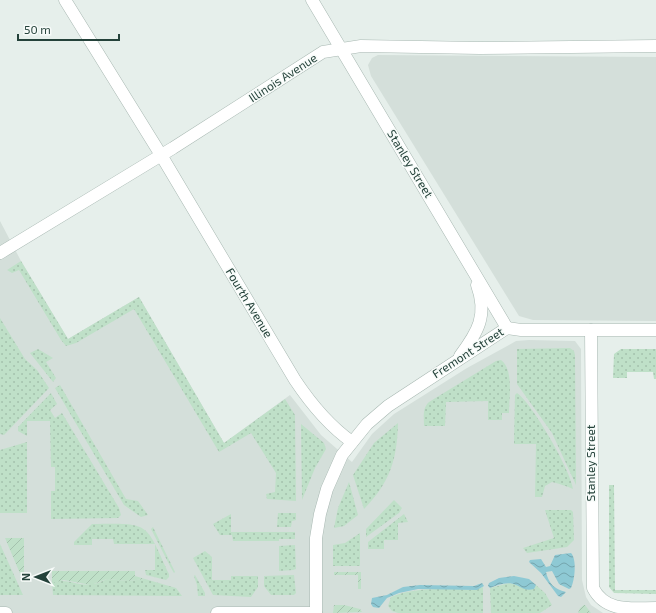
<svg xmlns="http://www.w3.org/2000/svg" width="656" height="613" font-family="'Exo 2',sans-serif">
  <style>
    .built { fill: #d4dfda }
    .grass { fill: url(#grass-dots) }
    .garden { fill: url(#garden-furrows) }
    .water { fill: url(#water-waves) }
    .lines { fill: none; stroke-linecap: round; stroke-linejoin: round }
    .minor-casing { stroke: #a8b8b2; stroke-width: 13 }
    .minor { stroke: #fff; stroke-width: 12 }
    .labels { text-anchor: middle; stroke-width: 3; stroke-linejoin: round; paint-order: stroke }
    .street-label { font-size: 12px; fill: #24423a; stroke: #f7fbf9 }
  </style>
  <defs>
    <pattern id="grass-dots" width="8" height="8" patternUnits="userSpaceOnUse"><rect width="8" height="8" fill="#bfe0c8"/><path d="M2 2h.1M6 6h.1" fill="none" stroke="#a4c1ad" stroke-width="1.8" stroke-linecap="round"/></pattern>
    <pattern id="garden-furrows" width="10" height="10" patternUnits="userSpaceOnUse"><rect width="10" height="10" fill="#bfe0c8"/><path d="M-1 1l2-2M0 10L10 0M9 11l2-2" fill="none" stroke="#a4c1ad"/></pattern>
    <pattern id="water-waves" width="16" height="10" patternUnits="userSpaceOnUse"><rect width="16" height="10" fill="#8ec9d4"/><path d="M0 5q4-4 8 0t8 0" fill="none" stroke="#74a5ad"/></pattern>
  </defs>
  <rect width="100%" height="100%" fill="#e6efeb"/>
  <g class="built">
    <polygon points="378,55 656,57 656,321 533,320 519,316 371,76 368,65 372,58"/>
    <polygon points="0,221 21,261 68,339 139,297 224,443 290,395 321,435 352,462 372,434 394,414 467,368 509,345 516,341 529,340 575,341 581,349 581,357 582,580 586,597 591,605 603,613 0,613"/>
  </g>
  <g class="grass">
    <polygon points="21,261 68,339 139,297 224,443 285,399 295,415 296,501 267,499 266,494 275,492 276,473 251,433 219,452 134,309 76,343 66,346 61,340 19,270 12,273 7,270"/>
    <polygon points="0,318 25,359 37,370 49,388 4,435 0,434"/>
    <polygon points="570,348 574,351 575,355 576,485 552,433 517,384 517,349"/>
    <polygon points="38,349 53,358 46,362 56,378 53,382 30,353"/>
    <polygon points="621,349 656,349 656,379 654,379 653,372 627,372 627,378 613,378 614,354"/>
    <path d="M501,360C514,369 509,399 509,413H502V420H488V401L446,402L445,426H424C424,418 422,408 429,402L496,361Z"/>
    <polygon points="60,385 126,499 138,501 148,515 141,517 124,505 55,388"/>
    <polygon points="51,393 57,404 50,410 55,418 62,413 119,508 121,515 118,518 51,519 51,491 55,491 55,467 51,467 50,421 27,421 27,436 18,431 18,427"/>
    <path d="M517,393C532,403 571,471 573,489C567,486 560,484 552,482L545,486L542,497H535L536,444H514L515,395Z"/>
    <path d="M398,423C397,460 390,482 364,509L353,475L374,443Z"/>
    <polygon points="301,424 324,443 326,449 315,468 302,500"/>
    <polygon points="27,442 27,513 0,513 0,450"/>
    <polygon points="349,482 358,515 344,526 334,528 338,508"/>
    <polygon points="609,485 614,485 615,590 656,590 656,594 614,593 609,587"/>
    <polygon points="394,500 402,508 399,513 366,537 366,529"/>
    <polygon points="545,510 571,510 573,512 574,540 567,547 527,553 523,548 554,538"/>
    <polygon points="278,513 296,513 296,520 292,521 291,527 277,527"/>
    <polygon points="231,514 231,532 295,532 295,539 279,539 279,541 233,541 232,535 220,535 213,524"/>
    <polygon points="404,514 408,522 398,523 398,540 384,540 384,549 368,549 368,542"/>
    <path d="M92,524C151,523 145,522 169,574V577L166,580L146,575L145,570H155V544H114L113,539H92V545H74V542Z"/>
    <polygon points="153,527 175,572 174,573 171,568 151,529"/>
    <polygon points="360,533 360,566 333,566 333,545 345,543"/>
    <polygon points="0,544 23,595 0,595"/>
    <polygon points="295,545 296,569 293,570 279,571 279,546"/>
    <polygon points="205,551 212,557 212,580 231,580 231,576 258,576 258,587 251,597 213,595 193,558"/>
    <polygon points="195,575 205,593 205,596 198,596 197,585 194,576"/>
    <polygon points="294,575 296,593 294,595 271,595 264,586 264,576"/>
    <path d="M107,579L128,581L145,579L176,588L182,596L53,595L52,583C66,577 78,587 92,584C97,584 102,581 107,579Z"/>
    <polygon points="509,583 534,589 536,585 545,593 552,605 540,613 491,613 490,588"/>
    <path d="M483,587V613H398L392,611L388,606L391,597C409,589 427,590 446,588C460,587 470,593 483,587Z"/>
  </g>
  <g class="garden">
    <polygon points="5,538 24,538 24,583"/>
    <polygon points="52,571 135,571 135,576 145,579 128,581 107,579 91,585 64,580 52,583"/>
    <polygon points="334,572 361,572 361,589 358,589 358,575 334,575"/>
    <polygon points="334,605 344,605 360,609 362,612 333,613"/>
    <polygon points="584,605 585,605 591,613 578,613 580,608"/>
  </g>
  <g class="water">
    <path d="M571,553C577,559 575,580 571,588L569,589L559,584L552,571L546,572C549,584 554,589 566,592L561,597L558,596L541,573L529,562L530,560L541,559L546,567L550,566L555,555Z"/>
    <path d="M514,576L529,579L536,585L534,589C525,591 523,588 516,585C508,581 498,585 490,588L488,586L489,583L499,578Z"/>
    <polygon points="482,583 484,586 477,590 418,589 399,593 387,598 379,608 373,607 371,604 372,598 387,595 403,587 420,585 474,586"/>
  </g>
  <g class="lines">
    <g class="minor-casing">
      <g id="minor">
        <path d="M65,0L161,155L295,380C311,404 328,425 352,442"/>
        <polyline points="312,0 507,328"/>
        <polyline points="0,253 173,148 323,52 361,46 480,48 656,46"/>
        <path d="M591,330L593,588C606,613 632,608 656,608"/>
        <path d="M460,356C478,332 488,315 477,285"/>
        <polyline points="0,613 6,613"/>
        <polyline points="217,613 316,613"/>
        <polyline points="316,613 316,538 320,514 327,489 342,455 367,424 388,406 507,328 521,330 656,330"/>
      </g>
    </g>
    <use href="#minor" class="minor"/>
  </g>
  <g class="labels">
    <g class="street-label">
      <text transform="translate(283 78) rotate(-33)" y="4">Illinois Avenue</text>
      <text transform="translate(410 164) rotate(59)" y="4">Stanley Street</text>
      <text transform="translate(249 303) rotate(59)" y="4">Fourth Avenue</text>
      <text transform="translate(468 353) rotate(-33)" y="4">Fremont Street</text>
      <text transform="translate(591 463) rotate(-90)" y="4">Stanley Street</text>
    </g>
  </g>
  <g transform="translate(36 577) rotate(270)" stroke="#f7fbf9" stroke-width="3" paint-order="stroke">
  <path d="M0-3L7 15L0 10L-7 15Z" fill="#24423a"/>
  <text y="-6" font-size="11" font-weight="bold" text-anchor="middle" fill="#24423a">N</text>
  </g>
  <path d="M18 34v6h101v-6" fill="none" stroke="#24423a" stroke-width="2"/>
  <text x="24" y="34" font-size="12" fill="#24423a" stroke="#f7fbf9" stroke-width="3" paint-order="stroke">50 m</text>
</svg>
